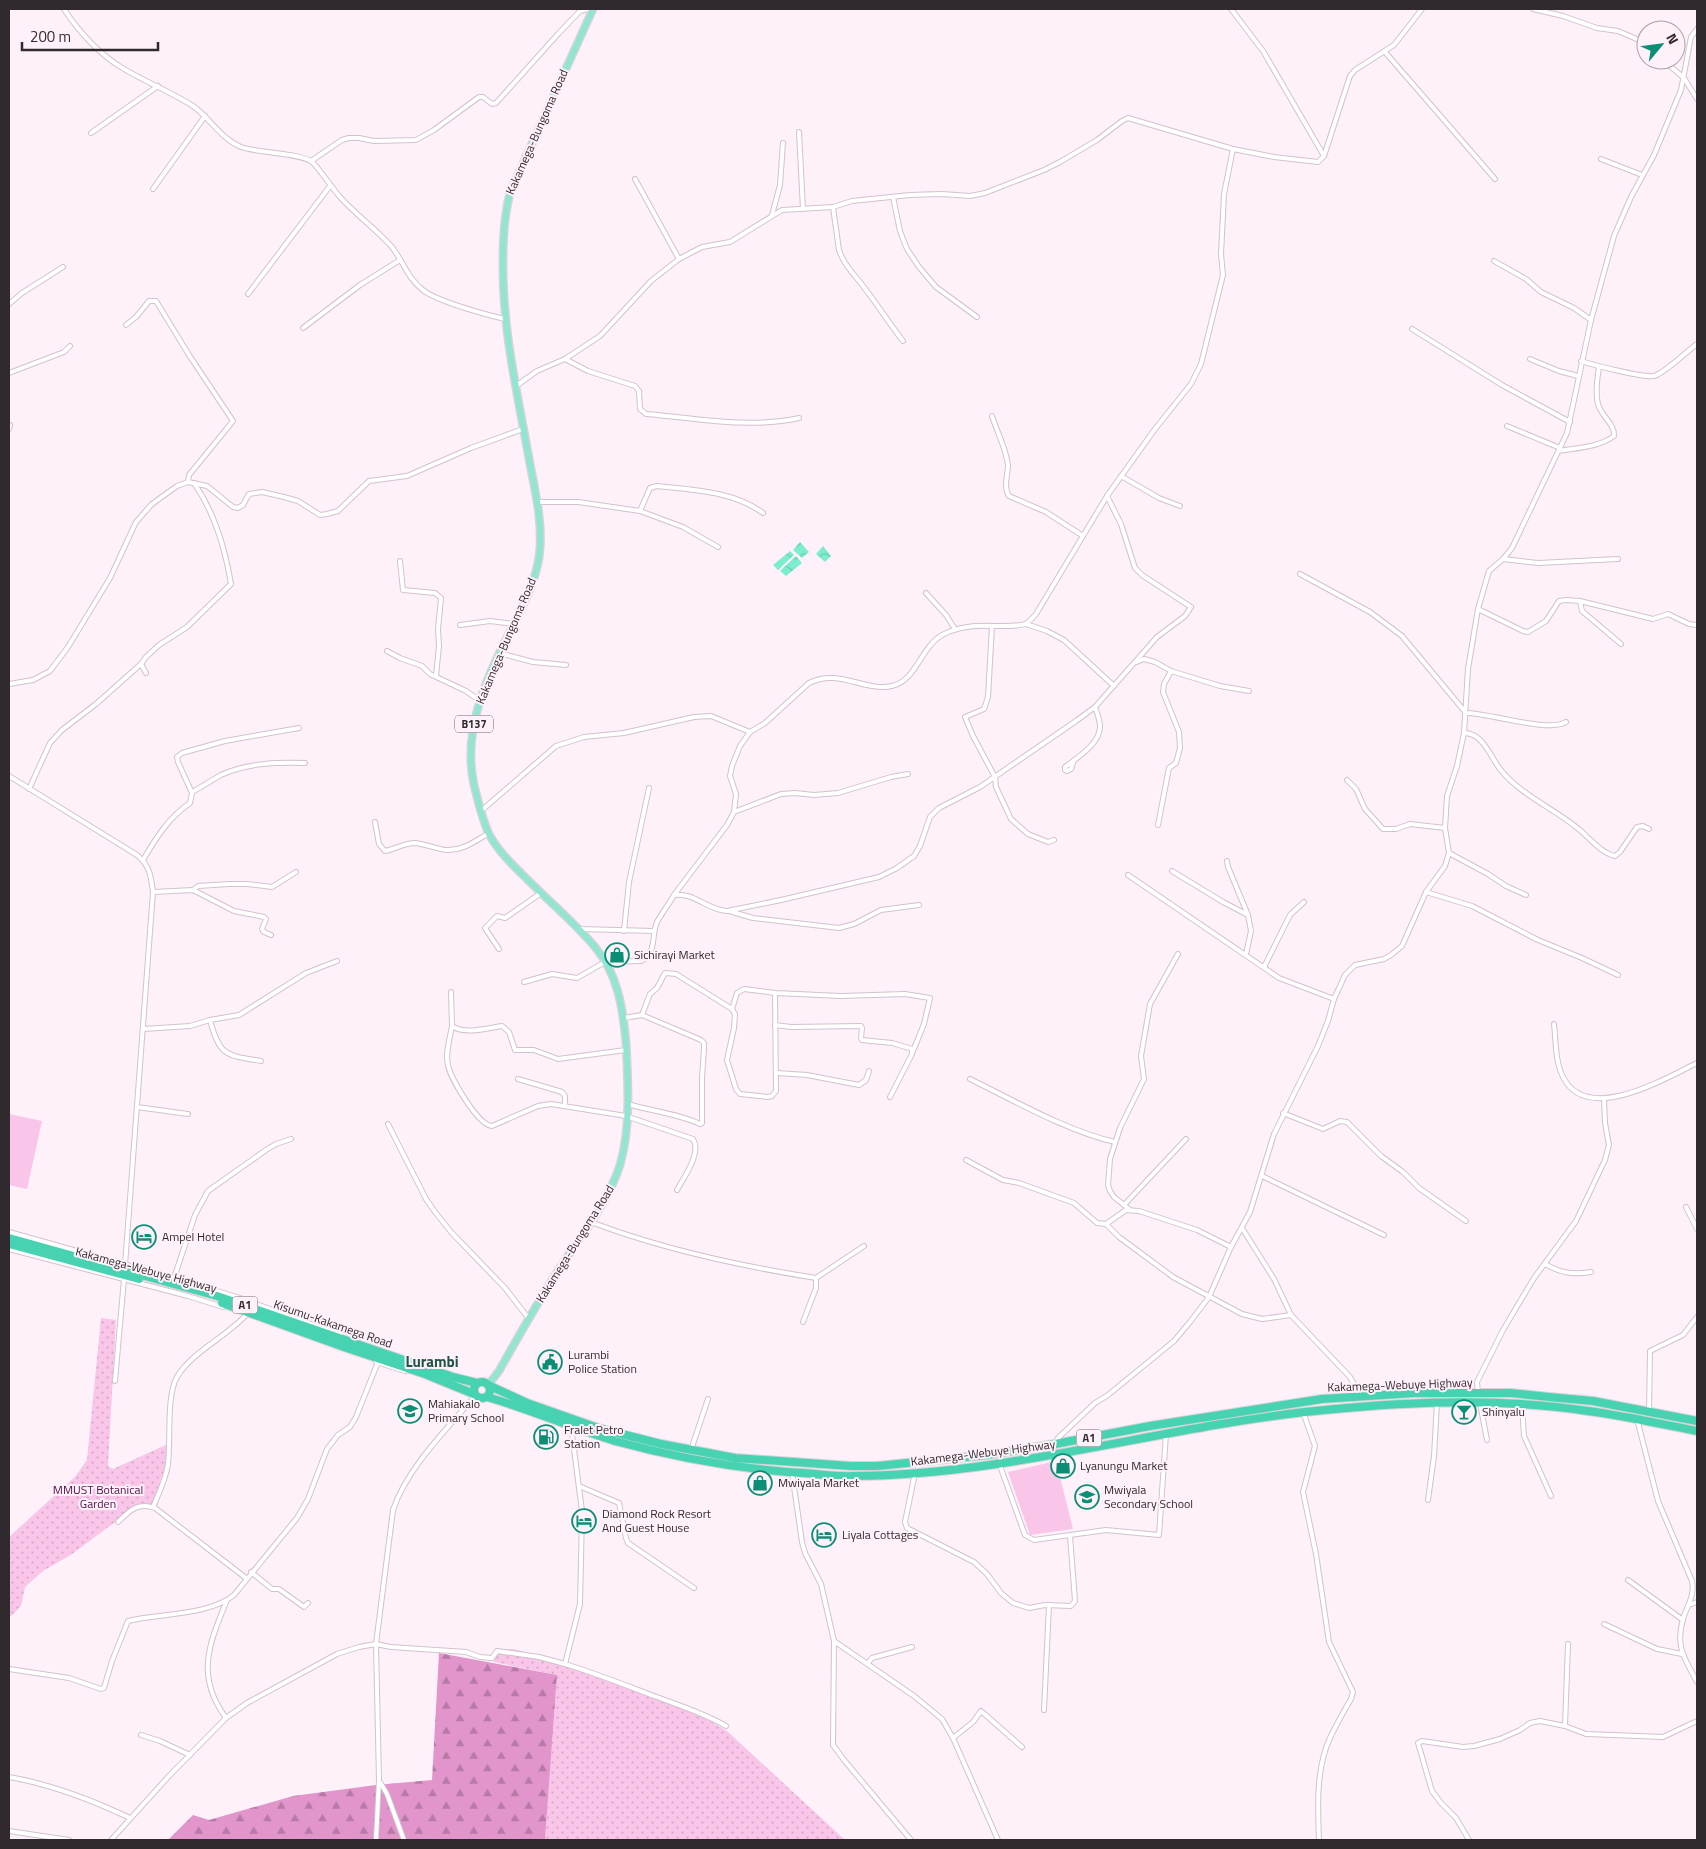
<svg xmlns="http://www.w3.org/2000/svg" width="1706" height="1849" font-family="'Titillium Web',sans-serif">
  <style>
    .grass { fill: url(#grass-dots) }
    .forest { fill: url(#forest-firs) }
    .pitch { fill: #f9c5e8 }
    .water { fill: url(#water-waves) }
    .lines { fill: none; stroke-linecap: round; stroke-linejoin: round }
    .street-casing { stroke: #d2c2cd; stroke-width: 6 }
    .primary-casing { stroke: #d6d4d5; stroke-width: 9 }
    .highway-casing { stroke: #d6d4d5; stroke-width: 10 }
    .street { stroke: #fff; stroke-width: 4 }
    .primary { stroke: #91e5d1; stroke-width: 6 }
    .highway { stroke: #47d3b2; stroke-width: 8 }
    .labels { text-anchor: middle; stroke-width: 4; stroke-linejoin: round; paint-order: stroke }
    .shield { fill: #fef1fa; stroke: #6e666b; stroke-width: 1 }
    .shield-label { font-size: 11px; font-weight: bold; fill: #302a2e }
    .street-label { font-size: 12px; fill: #302a2e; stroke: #fef1fa }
    .poi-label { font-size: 12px; fill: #302a2e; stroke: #fef1fa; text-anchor: start }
    .park-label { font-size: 12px; fill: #531044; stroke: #fef1fa }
    .quarter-label { font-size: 15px; font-weight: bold; fill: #1f5346; stroke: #fef1fa }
  </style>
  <defs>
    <pattern id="grass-dots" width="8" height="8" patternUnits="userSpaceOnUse" patternTransform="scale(1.25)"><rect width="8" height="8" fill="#f9c5e8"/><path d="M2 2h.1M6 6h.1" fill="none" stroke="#d6a9c7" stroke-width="1.8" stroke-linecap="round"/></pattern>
    <pattern id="forest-firs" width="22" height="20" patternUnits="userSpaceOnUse" patternTransform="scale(1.25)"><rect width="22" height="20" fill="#e195cb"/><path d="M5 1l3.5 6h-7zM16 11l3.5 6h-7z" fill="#b77aa5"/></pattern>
    <pattern id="water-waves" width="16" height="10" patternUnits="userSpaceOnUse" patternTransform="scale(1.25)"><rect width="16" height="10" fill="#7cedcf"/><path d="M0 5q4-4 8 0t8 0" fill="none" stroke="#6ccbb2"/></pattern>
  </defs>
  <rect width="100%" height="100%" fill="#fef1fa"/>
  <g class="grass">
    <polygon points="101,1318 116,1320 108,1466 113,1469 168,1444 164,1470 152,1505 145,1504 138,1505 72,1554 43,1571 25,1587 21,1606 9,1618 9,1537 75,1477 87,1460"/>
    <polygon points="514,1649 587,1671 705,1718 727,1731 845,1840 545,1840 557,1675 494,1662 494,1650"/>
  </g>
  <polygon class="forest" points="439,1653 557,1675 545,1840 168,1840 193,1815 209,1820 293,1796 376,1785 432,1780"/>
  <g class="pitch">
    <polygon points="9,1114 42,1121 27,1189 9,1185"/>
    <polygon points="1056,1461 1073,1529 1030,1535 1008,1472"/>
  </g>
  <g class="water">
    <polygon points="800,542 809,552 802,558 793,550"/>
    <polygon points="823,546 831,556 825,562 816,554"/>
    <polygon points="790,551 794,555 778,570 773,565"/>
    <polygon points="796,556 802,563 786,576 780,571"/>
  </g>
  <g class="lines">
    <g class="street-casing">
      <g id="street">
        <path d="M64,9C78,31 101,56 124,69C146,82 171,92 193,106C210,118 221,139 241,147C257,153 301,153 312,162C319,168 332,188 340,197C356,215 376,229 392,247C403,261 408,279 423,290C436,301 487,315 505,319"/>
        <polyline points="1231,9 1263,51 1324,156"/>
        <polyline points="1533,9 1563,16 1597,28 1618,31 1639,40 1646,45"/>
        <polyline points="1385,52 1495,179"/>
        <polyline points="1663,60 1684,78 1697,99"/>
        <polyline points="799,132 803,209"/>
        <polyline points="91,133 158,86"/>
        <polyline points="1601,159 1642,175"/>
        <polyline points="311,161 342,140 349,138 359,138 374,141 416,140 434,130 479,97 483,97 492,104 496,103 559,33 580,11 588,9"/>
        <polyline points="635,179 679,259"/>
        <polyline points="153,189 205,116"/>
        <polyline points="893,197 900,231 907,249 919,267 936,287 977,317"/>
        <path d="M833,207L839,250C844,265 854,274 863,286C877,304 889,323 903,341"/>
        <polyline points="772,215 780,185 783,143"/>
        <polyline points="1494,261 1526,279 1541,292 1574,308 1591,320"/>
        <polyline points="248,294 330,186"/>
        <polyline points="9,304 22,293 63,267"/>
        <polyline points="126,325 136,317 149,301 156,301 189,355 233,421 189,475 188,482"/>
        <polyline points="303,328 360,285 400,260"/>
        <polyline points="1412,329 1502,385 1570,422"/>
        <path d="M565,359L588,371L635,386L639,391L640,409L646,414C697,418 748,429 799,418"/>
        <polyline points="1530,359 1559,371 1578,376"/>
        <path d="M1581,361C1593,365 1644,378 1654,376C1665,373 1687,351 1697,344"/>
        <polyline points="9,373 64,352 70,346"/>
        <polyline points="516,386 537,371 565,359 600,336 651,281 679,259 702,247 730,242 782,210 833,207 852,201 910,195 942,194 970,196 985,193 1044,170 1060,162 1097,140 1122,121 1128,118 1233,149 1274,157 1318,162 1324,156 1350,76 1355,70 1394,45 1422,9"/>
        <path d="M992,416C997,432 1006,448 1008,465C1008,475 1003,487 1009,496L1046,512L1083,536"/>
        <polyline points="1507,426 1560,448"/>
        <polyline points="9,429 10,425"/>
        <path d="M1559,451C1576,448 1600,447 1614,436C1615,424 1601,416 1598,404C1595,392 1597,379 1599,367"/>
        <polyline points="1121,476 1159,498 1180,506"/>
        <polyline points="1107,496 1121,524 1135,568 1142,575 1191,607 1185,616 1157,637 1135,662"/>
        <polyline points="537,502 578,502 640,511 683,527 718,547"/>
        <path d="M640,511L650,488L657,486C693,490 733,491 763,513"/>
        <polyline points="1503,559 1538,563 1618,559"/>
        <polyline points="400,561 403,590 435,593 441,598 438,629 439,646 436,676"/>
        <path d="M1300,574L1370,612L1402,636L1466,713C1490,713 1548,733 1566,722"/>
        <polyline points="926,593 946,615 955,629"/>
        <polyline points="1580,601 1582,611 1621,644"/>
        <polyline points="1478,609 1523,631 1528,632 1546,621 1559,601 1566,600 1580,601 1653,619 1668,614 1689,624 1697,625"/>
        <polyline points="1026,624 1047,631 1064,640 1114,686"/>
        <polyline points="460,625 490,621 514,624"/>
        <polyline points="992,626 988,697 984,709 965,717 973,736 995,777 996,787 1011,819 1028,834 1048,842 1054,840"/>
        <polyline points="387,651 400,658 422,666 430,674 466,691 479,700"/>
        <polyline points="499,653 533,662 566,665"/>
        <polyline points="141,664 146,673"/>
        <polyline points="9,684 33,680 50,671 68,647 110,578 136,522 152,504 177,486 188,482 207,486 233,507 238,508 243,505 249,494 262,492 284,497 298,501 320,515 327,514 338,511 369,481 407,476 471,448 523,429"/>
        <path d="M1464,733C1483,733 1490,756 1500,769C1520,795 1557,810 1581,831C1591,840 1602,853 1615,856L1620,852L1637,827L1643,826L1649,829"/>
        <path d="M1074,760L1071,769L1067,771L1065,770V767C1077,758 1101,743 1100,726C1100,720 1097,713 1095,707"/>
        <path d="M9,776L137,855C150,866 151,876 153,892L125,1265"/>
        <polyline points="1347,780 1356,789 1365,809 1383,829 1396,829 1410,824 1445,828"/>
        <path d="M29,789L50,743L62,730L96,704L141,664L146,657L159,645L187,627L231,584C225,548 215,513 194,483"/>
        <polyline points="192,793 178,762 177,757 182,753 225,741 299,728"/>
        <polyline points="481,811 556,746 584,737 624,733 694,717 711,716 750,732"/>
        <polyline points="734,812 781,794 795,793 814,795 838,793 891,777 908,774"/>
        <path d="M375,822L379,844L385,851C395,849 405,843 415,843C426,844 436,849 446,850C463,851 475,841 489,833"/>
        <polyline points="1158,825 1169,768 1176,763 1180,748 1179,732 1163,692 1164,684 1171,671"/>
        <polyline points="1449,853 1488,874 1506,886 1526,895"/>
        <path d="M143,860C156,838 168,818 190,803L192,793L194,791C203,786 212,780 221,775C247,763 277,762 305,763"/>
        <polyline points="1227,861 1228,867 1248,915"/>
        <polyline points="1172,871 1223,902 1248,915 1251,931 1246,954"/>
        <polyline points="1128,875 1279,978 1334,999"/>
        <polyline points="193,890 198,886 229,884 247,884 272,887 296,872"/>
        <polyline points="153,892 193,890 234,911 264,917 266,919 262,929 264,932 271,935"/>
        <polyline points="1426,892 1472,906 1538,940 1582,958 1618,975"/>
        <path d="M674,895L727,825L734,812L736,794L730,776L732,766L740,746L750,732L765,723L809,683C839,668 864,692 892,686C916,681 921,647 942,635C958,626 976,625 994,626C1004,626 1015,627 1025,624C1029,623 1033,617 1036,614L1107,496L1155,429L1191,384L1201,364L1223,275L1221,254L1224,194L1233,149"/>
        <polyline points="729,911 753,918 839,928 854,924 881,910 919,905"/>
        <polyline points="580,929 654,931"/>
        <polyline points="624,931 629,882 649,788"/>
        <polyline points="499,949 485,928 497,916 505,918 508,916 541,893"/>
        <polyline points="1264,967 1290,915 1304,902"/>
        <path d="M524,982L552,974L577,978L605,962L641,961C657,954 651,936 657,922C662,913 669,904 674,895C694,892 707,910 727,911L781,900L879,877L897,868L914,856L920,846L930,817L939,808L980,787L1076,721L1095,707L1134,663L1144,659L1155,662L1171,671L1220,686L1249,691"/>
        <path d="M451,992L452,1026C464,1035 488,1028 502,1026L509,1032L515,1050H534L558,1059L626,1050"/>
        <polyline points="732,1009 737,993 744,989 775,993 841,996 905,994 930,998 924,1024 913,1051"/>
        <polyline points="642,1015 650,994 657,988 665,973 676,974 732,1009 735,1014 734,1028 727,1060 736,1089 740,1094 768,1097 772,1096 776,1091 775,993"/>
        <path d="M624,1018L642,1015L701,1040L704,1043V1048L702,1078V1123L700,1124C676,1113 651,1111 627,1104"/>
        <polyline points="210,1020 239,1015 306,973 337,961"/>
        <path d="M1554,1024C1556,1041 1555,1061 1563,1077C1587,1125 1664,1079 1697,1063"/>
        <polyline points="775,1025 791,1027 861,1026 862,1028 861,1038 862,1040 892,1043 912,1049 912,1054 890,1097"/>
        <path d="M452,1026C450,1038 445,1053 448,1065C450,1078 478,1125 492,1126L538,1106L551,1104L626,1116L693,1139C702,1153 684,1177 677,1190"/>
        <path d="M143,1029L190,1026L210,1020C220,1057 226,1055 261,1061"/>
        <polyline points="777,1073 807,1075 859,1085 866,1080 869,1071"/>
        <polyline points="518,1079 562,1092 565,1096 565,1105"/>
        <path d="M970,1079C1015,1101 1067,1131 1115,1142"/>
        <polyline points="137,1107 188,1114"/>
        <polyline points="1283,1113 1323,1129 1340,1121 1347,1122 1381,1156 1403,1172 1419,1188 1466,1221"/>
        <polyline points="388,1124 426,1199 435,1212 451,1232 505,1288 529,1319"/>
        <polyline points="966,1160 1003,1180 1019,1183 1074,1203 1097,1223 1106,1224 1126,1210 1139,1211 1197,1230 1231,1247"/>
        <polyline points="1262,1176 1384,1235"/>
        <polyline points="1124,1205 1186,1139"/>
        <polyline points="1686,1207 1697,1229"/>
        <polyline points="1129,1209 1114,1197 1110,1191 1108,1185 1110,1159 1120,1128 1144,1079 1141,1056 1150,1004 1178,954"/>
        <path d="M591,1222C664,1250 740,1266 816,1278"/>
        <polyline points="1106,1224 1119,1237 1173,1277 1242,1314 1262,1319 1291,1315"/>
        <polyline points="1242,1228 1274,1279 1291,1315 1350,1377 1354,1384 1359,1397"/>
        <polyline points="9,1232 174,1278 240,1298 341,1335"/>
        <polyline points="9,1249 188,1296 223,1307"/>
        <path d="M1545,1264C1561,1273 1572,1275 1591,1272"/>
        <polyline points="174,1278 195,1215 208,1191 266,1150 276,1144 291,1139"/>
        <polyline points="803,1322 816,1288 816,1278 864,1246"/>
        <polyline points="376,1362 405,1371"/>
        <polyline points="115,1381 124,1279"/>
        <polyline points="1478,1393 1477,1382 1503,1330 1534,1278 1576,1221 1605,1160 1609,1145 1605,1123 1604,1099"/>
        <polyline points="1480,1403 1487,1440"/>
        <polyline points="1522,1405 1524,1436 1551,1496"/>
        <path d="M1303,1412L1315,1446L1303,1492L1316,1554L1329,1642L1353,1692L1351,1699C1342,1715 1332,1731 1326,1748C1316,1778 1318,1809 1319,1840"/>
        <polyline points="1649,1412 1650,1351 1683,1335 1697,1317"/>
        <path d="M1637,1419L1658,1501L1692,1581C1695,1596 1687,1606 1683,1619C1675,1647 1685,1659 1697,1682"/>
        <path d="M571,1426L582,1511L581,1561L580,1604L565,1664C595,1673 625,1685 654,1696C678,1705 704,1713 726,1726"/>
        <polyline points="1056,1442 1058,1438 1095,1403 1108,1395 1174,1341 1190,1322 1209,1297 1231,1247 1250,1212 1274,1134 1318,1046 1328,1021 1334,999 1345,975 1355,965 1384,959 1391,955 1402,946 1426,892 1445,866 1449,853 1445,828 1447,796 1457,766 1464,733 1468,669 1478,609 1489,571 1503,559 1512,548 1567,433 1591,320 1614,236 1631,197 1654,155 1681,90 1691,37 1697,29"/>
        <polyline points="691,1450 708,1399"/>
        <polyline points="999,1463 1025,1535 1034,1540 1106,1530 1159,1535 1166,1434"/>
        <polyline points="792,1473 802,1542 805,1553 821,1584 834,1641 833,1745 844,1760 911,1840"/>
        <polyline points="915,1473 905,1522 907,1528 974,1562 987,1574 1001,1593 1013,1603 1029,1608 1045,1605 1071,1606 1075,1601 1070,1536"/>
        <polyline points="579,1486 619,1503 626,1538 628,1543 694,1588"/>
        <polyline points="1428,1500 1434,1456 1437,1403"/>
        <path d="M153,1507C159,1493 166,1479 168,1464C171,1441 166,1396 177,1377C192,1352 226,1337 246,1315"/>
        <path d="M118,1522C130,1510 138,1502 155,1508L246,1578"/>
        <polyline points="251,1572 272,1589 279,1589 304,1607 308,1603"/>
        <polyline points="1628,1580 1683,1620"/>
        <polyline points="1689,1605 1697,1602"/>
        <polyline points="1604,1624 1657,1649 1682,1654"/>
        <polyline points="834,1641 914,1696 942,1719 953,1738 998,1840"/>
        <polyline points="868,1663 872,1658 912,1647"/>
        <path d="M9,1669L69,1678L101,1689L104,1688L112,1661L128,1621C160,1613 208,1616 234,1595L297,1518L308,1499L327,1449L338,1435L350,1427L356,1417L378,1362"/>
        <polyline points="1044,1710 1049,1605"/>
        <path d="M226,1718C195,1676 209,1644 227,1600"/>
        <polyline points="1565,1726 1568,1644"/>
        <polyline points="141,1735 160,1741 190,1755"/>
        <polyline points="953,1738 973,1722 981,1711 1022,1747"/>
        <path d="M9,1777C50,1784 92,1800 130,1818"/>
        <polyline points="380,1782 387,1794 404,1840"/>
        <polyline points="9,1831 69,1840"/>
        <polyline points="111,1840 169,1776 226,1718 247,1703 337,1654 359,1647 376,1644 391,1647 466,1652 480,1657 492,1658 497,1651 539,1657 565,1664"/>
        <path d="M376,1840L379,1780L376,1644L393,1510C407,1468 447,1429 475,1396"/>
        <polyline points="1469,1840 1456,1818 1441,1803 1432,1791 1418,1743 1422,1741 1463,1747 1474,1746 1500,1739 1520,1730 1530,1723 1540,1721 1565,1726 1586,1734 1663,1737 1697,1721"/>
      </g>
    </g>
    <g class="primary-casing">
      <path id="primary" d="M488,1385L499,1371C518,1337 537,1303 558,1271C579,1238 608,1203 620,1165C631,1128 628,1081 626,1043C623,1009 618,974 595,947C576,924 552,904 531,883C516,868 499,853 489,834C482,819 478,801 474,785C461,726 490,671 516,620C527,597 539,573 540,547C542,519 535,491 530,464C518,396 502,330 503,260C503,236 504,213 511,190L593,9"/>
    </g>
    <g class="highway-casing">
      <g id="highway">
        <polyline points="9,1238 217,1296 453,1377 477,1383"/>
        <polyline points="9,1244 139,1279"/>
        <polyline points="222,1303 344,1347 425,1374 474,1394"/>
        <circle cx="482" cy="1390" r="8"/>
        <polyline points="488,1385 527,1403 598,1428 661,1444 735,1458 851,1466 877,1466 987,1455 1055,1444 1150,1426 1322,1399 1414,1393 1511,1393 1549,1397 1593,1401 1697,1421"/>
        <path d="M487,1397C530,1409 572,1428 615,1441C677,1458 739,1469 803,1473C820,1474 836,1477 853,1476C1006,1475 1154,1429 1305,1412C1398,1402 1495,1397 1588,1411C1625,1416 1661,1424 1697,1431"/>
      </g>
    </g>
    <use href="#street" class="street"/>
    <use href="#primary" class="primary"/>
    <use href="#highway" class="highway"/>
  </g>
  <defs>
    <g id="shop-ring" transform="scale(1.25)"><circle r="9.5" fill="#fef1fa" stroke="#0c8e75" stroke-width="1.5"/><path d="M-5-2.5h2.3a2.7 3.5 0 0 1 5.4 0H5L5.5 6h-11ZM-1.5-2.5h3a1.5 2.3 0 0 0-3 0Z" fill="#0c8e75"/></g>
    <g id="hotel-ring" transform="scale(1.25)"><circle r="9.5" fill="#fef1fa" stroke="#0c8e75" stroke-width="1.5"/><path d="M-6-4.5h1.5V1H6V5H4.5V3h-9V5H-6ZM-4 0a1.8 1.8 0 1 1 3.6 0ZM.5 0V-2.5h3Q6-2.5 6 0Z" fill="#0c8e75"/></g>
    <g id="civic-ring" transform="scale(1.25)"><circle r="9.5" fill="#fef1fa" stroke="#0c8e75" stroke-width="1.5"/><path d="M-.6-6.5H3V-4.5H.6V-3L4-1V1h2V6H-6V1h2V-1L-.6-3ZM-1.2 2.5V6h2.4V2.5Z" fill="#0c8e75"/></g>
    <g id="school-ring" transform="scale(1.25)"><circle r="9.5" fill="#fef1fa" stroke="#0c8e75" stroke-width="1.5"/><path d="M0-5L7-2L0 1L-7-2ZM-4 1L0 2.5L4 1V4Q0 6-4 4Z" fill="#0c8e75"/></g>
    <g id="bar-ring" transform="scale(1.25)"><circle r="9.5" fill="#fef1fa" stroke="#0c8e75" stroke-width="1.5"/><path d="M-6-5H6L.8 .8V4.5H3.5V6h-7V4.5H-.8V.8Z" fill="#0c8e75"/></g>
    <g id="fuel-ring" transform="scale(1.25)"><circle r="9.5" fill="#fef1fa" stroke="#0c8e75" stroke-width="1.5"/><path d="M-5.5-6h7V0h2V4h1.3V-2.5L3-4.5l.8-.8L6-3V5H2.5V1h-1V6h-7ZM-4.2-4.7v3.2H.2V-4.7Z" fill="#0c8e75"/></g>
  </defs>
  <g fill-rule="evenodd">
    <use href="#shop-ring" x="617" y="955"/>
    <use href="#hotel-ring" x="144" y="1237"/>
    <use href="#civic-ring" x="550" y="1362"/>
    <use href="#school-ring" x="410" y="1411"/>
    <use href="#bar-ring" x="1464" y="1412"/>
    <use href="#fuel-ring" x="546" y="1437"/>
    <use href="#shop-ring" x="1063" y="1466"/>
    <use href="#shop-ring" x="760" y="1483"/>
    <use href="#school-ring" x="1087" y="1497"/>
    <use href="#hotel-ring" x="584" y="1521"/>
    <use href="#hotel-ring" x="824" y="1535"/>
  </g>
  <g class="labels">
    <g class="shield">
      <rect x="455" y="715.5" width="38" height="17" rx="4"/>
      <rect x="232.5" y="1296.5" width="25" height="17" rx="4"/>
      <rect x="1076.5" y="1429.5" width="25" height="17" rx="4"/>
    </g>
    <g class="shield-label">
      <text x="474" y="728">B137</text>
      <text x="245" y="1309">A1</text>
      <text x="1089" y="1442">A1</text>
    </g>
    <g class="street-label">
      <text transform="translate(537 132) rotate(-66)" y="4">Kakamega-Bungoma Road</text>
      <text transform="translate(506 641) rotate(-67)" y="4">Kakamega-Bungoma Road</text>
      <text transform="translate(575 1244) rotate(-58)" y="4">Kakamega-Bungoma Road</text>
      <text transform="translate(146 1270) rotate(15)" y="4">Kakamega-Webuye Highway</text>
      <text transform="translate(333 1324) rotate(19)" y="4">Kisumu-Kakamega Road</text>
      <text transform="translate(1400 1385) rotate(-2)" y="4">Kakamega-Webuye Highway</text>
      <text transform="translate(983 1453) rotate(-7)" y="4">Kakamega-Webuye Highway</text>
    </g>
    <g class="poi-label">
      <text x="634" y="959">Sichirayi Market</text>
      <text x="162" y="1241">Ampel Hotel</text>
      <text x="568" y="1359">Lurambi<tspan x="568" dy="14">Police Station</tspan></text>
      <text x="428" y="1408">Mahiakalo<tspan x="428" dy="14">Primary School</tspan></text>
      <text x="1482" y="1416">Shinyalu</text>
      <text x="564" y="1434">Fralet Petro<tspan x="564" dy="14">Station</tspan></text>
      <text x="1080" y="1470">Lyanungu Market</text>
      <text x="778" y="1487">Mwiyala Market</text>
      <text x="1104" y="1494">Mwiyala<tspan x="1104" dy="14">Secondary School</tspan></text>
      <text x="602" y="1518">Diamond Rock Resort<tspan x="602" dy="14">And Guest House</tspan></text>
      <text x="842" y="1539">Liyala Cottages</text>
    </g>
    <g class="park-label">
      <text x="98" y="1494">MMUST Botanical<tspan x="98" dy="14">Garden</tspan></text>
    </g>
    <g class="quarter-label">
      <text x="432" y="1367">Lurambi</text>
    </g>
  </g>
  <rect width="1706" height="1849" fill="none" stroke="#302a2e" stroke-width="20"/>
  <g transform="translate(1661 45) rotate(61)"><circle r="24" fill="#fef1fa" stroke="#aca1a8"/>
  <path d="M0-4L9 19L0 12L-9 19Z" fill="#0c8e75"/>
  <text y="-8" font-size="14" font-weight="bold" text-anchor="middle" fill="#302a2e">N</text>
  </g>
  <path d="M22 42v8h136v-8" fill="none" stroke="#302a2e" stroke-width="2.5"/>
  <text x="30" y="42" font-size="15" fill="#302a2e" stroke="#fef1fa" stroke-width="4" paint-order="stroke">200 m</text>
</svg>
